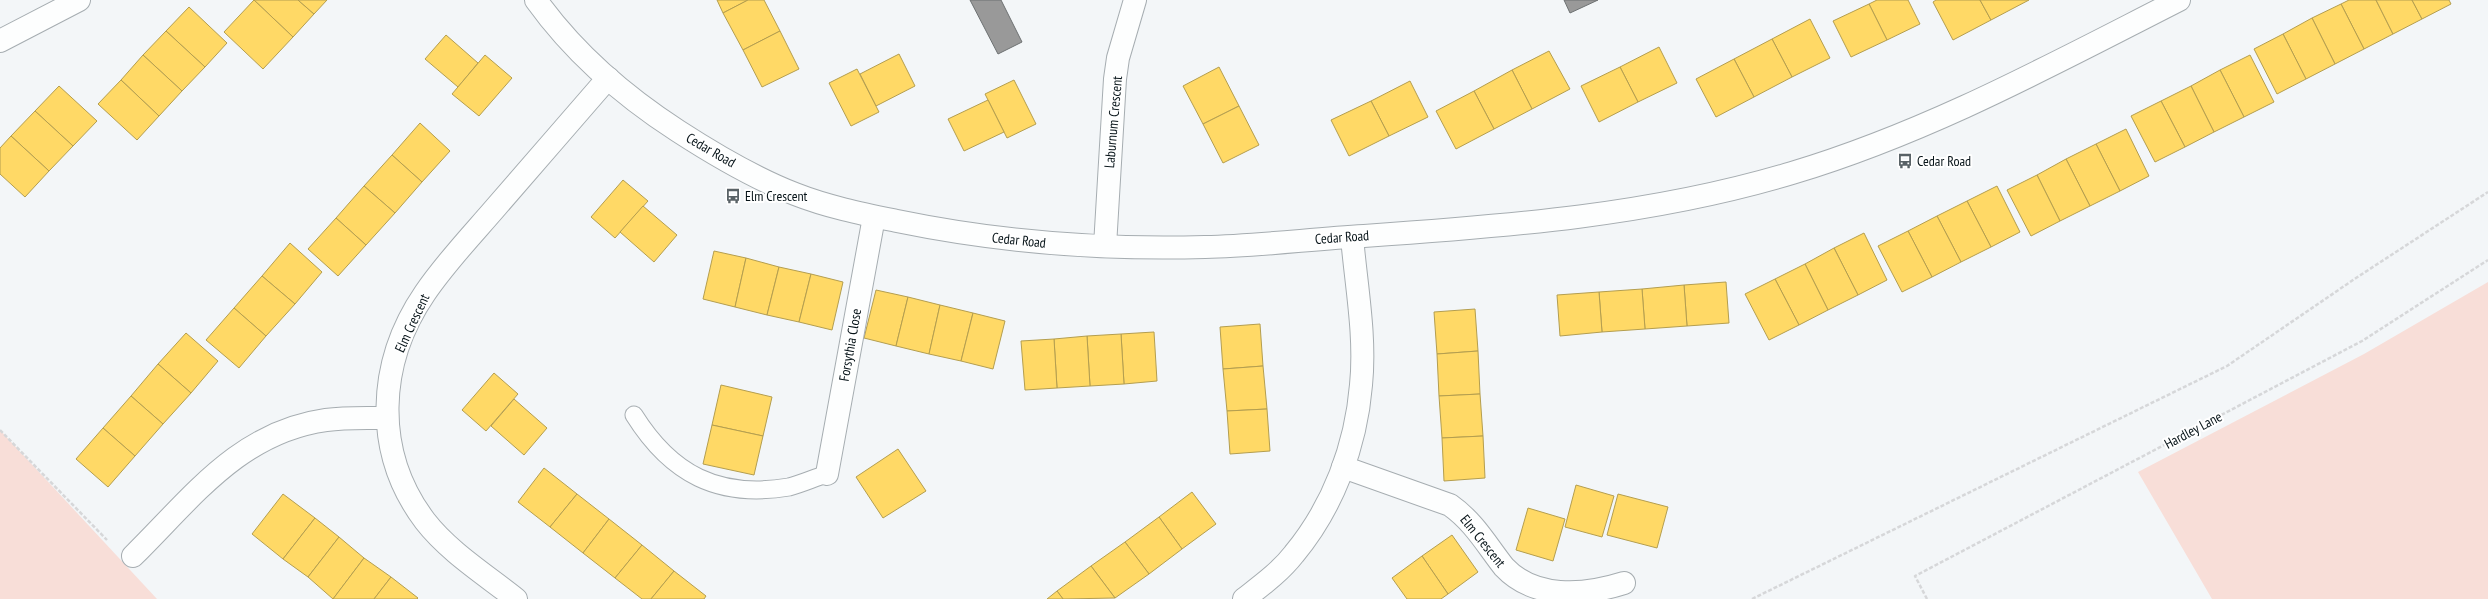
<svg xmlns="http://www.w3.org/2000/svg" width="2488" height="599" font-family="'PT Sans Narrow',sans-serif">
  <style>
    .green { fill: #f8ded8 }
    .homes { fill: #ffd966; stroke: #b49e4f }
    .industry { fill: #999; stroke: #6d7172 }
    .lines { fill: none; stroke-linecap: round; stroke-linejoin: round }
    .lane-casing { stroke: #a6adb1; stroke-width: 19 }
    .street-casing { stroke: #a6adb1; stroke-width: 24 }
    .path { stroke: #d6d7d9; stroke-width: 2.5; stroke-dasharray: 4 2; stroke-linecap: butt }
    .lane { stroke: #fdfefe; stroke-width: 17 }
    .street { stroke: #fdfefe; stroke-width: 22 }
    .labels { text-anchor: middle; stroke-width: 4; stroke-linejoin: round; paint-order: stroke }
    .street-label { font-size: 14px; fill: #061318; stroke: #fff }
    .poi-label { font-size: 14px; fill: #061318; stroke: #fff; text-anchor: start }
  </style>
  <rect width="100%" height="100%" fill="#f3f6f8"/>
  <g class="green">
    <polygon points="2488,282 2488,599 2212,599 2138,472 2364,354"/>
    <polygon points="0,430 157,599 0,599"/>
  </g>
  <g class="homes">
    <polygon points="254,0 298,0 314,14 293,37"/>
    <polygon points="254,0 293,37 263,69 224,32"/>
    <polygon points="298,0 327,0 314,14"/>
    <polygon points="717,0 748,0 723,13"/>
    <polygon points="748,0 764,0 780,31 743,50 723,13"/>
    <polygon points="1877,0 1908,0 1920,24 1887,40 1869,4"/>
    <polygon points="1936,0 1980,0 1991,20 1953,40 1933,2"/>
    <polygon points="1980,0 2029,0 1991,20"/>
    <polygon points="2349,0 2376,0 2393,34 2364,49 2341,4"/>
    <polygon points="2376,0 2412,0 2422,19 2393,34"/>
    <polygon points="2412,0 2449,0 2451,4 2422,19"/>
    <polygon points="1869,4 1887,40 1851,57 1833,21"/>
    <polygon points="2341,4 2364,49 2335,64 2312,18"/>
    <polygon points="189,7 227,43 205,67 166,31"/>
    <polygon points="2312,18 2335,64 2306,79 2283,34"/>
    <polygon points="1810,19 1830,58 1792,77 1772,39"/>
    <polygon points="166,31 205,67 182,91 143,55"/>
    <polygon points="780,31 799,69 762,87 743,50"/>
    <polygon points="2283,34 2306,79 2277,94 2254,49"/>
    <polygon points="446,35 478,63 458,87 425,59"/>
    <polygon points="1772,39 1792,77 1754,97 1734,59"/>
    <polygon points="1659,47 1677,83 1638,102 1620,67"/>
    <polygon points="1549,51 1570,89 1532,109 1512,70"/>
    <polygon points="899,54 915,86 876,106 860,74"/>
    <polygon points="143,55 182,91 159,116 121,80"/>
    <polygon points="485,55 512,78 479,116 452,94"/>
    <polygon points="2250,55 2274,102 2244,117 2220,70"/>
    <polygon points="1734,59 1754,97 1716,117 1696,79"/>
    <polygon points="1219,67 1239,106 1203,124 1183,86"/>
    <polygon points="1620,67 1638,102 1599,122 1581,86"/>
    <polygon points="857,69 879,112 851,126 829,83"/>
    <polygon points="1512,70 1532,109 1494,129 1474,91"/>
    <polygon points="2220,70 2244,117 2214,132 2191,86"/>
    <polygon points="121,80 159,116 137,140 98,104"/>
    <polygon points="1014,80 1036,124 1007,138 985,94"/>
    <polygon points="1410,81 1428,117 1389,136 1371,101"/>
    <polygon points="59,86 97,121 73,146 35,111"/>
    <polygon points="2191,86 2214,132 2185,147 2161,101"/>
    <polygon points="1474,91 1494,129 1456,149 1436,111"/>
    <polygon points="988,100 1004,132 964,151 948,119"/>
    <polygon points="1371,101 1389,136 1349,156 1331,120"/>
    <polygon points="2161,101 2185,147 2155,162 2131,116"/>
    <polygon points="1239,106 1259,145 1223,163 1203,124"/>
    <polygon points="35,111 73,146 49,171 11,136"/>
    <polygon points="420,123 450,151 422,182 392,155"/>
    <polygon points="2126,129 2149,176 2120,191 2096,144"/>
    <polygon points="11,136 49,171 25,197 0,174 0,148"/>
    <polygon points="2096,144 2120,191 2090,206 2066,159"/>
    <polygon points="392,155 422,182 395,213 364,186"/>
    <polygon points="2066,159 2090,206 2060,221 2037,175"/>
    <polygon points="2037,175 2060,221 2031,236 2007,190"/>
    <polygon points="623,180 648,201 615,238 591,217"/>
    <polygon points="364,186 395,213 366,245 336,218"/>
    <polygon points="1997,186 2020,232 1991,247 1967,201"/>
    <polygon points="1967,201 1991,247 1961,262 1937,216"/>
    <polygon points="643,206 677,235 654,262 620,232"/>
    <polygon points="1937,216 1961,262 1932,277 1908,231"/>
    <polygon points="336,218 366,245 338,276 308,249"/>
    <polygon points="1908,231 1932,277 1902,292 1878,246"/>
    <polygon points="1864,233 1887,280 1858,295 1834,248"/>
    <polygon points="290,243 322,272 295,304 262,276"/>
    <polygon points="1834,248 1858,295 1828,310 1805,264"/>
    <polygon points="714,251 746,258 735,307 703,299"/>
    <polygon points="746,258 779,267 767,315 735,307"/>
    <polygon points="1805,264 1828,310 1799,325 1775,279"/>
    <polygon points="779,267 811,274 799,322 767,315"/>
    <polygon points="811,274 843,282 832,330 799,322"/>
    <polygon points="262,276 295,304 266,336 234,308"/>
    <polygon points="1775,279 1799,325 1769,340 1745,294"/>
    <polygon points="1726,282 1729,323 1687,326 1684,285"/>
    <polygon points="1684,285 1687,326 1645,329 1642,289"/>
    <polygon points="1642,289 1645,329 1602,332 1599,292"/>
    <polygon points="876,290 908,297 896,346 864,338"/>
    <polygon points="1599,292 1602,332 1560,336 1557,295"/>
    <polygon points="908,297 940,305 929,354 896,346"/>
    <polygon points="940,305 973,313 961,361 929,354"/>
    <polygon points="234,308 266,336 239,368 206,340"/>
    <polygon points="1475,309 1478,351 1437,354 1434,312"/>
    <polygon points="973,313 1005,321 993,369 961,361"/>
    <polygon points="1260,324 1263,366 1223,369 1220,327"/>
    <polygon points="1154,332 1157,381 1124,384 1121,334"/>
    <polygon points="186,333 218,361 191,393 158,364"/>
    <polygon points="1121,334 1124,384 1090,386 1087,336"/>
    <polygon points="1087,336 1090,386 1057,388 1054,339"/>
    <polygon points="1054,339 1057,388 1025,390 1021,341"/>
    <polygon points="1478,351 1480,394 1439,396 1437,354"/>
    <polygon points="158,364 191,393 163,424 131,396"/>
    <polygon points="1263,366 1267,409 1227,411 1223,369"/>
    <polygon points="494,373 518,394 486,431 462,410"/>
    <polygon points="721,385 772,397 763,436 712,425"/>
    <polygon points="1480,394 1483,436 1442,438 1439,396"/>
    <polygon points="131,396 163,424 135,456 103,428"/>
    <polygon points="514,399 547,428 524,455 491,426"/>
    <polygon points="1267,409 1270,451 1230,454 1227,411"/>
    <polygon points="712,425 763,436 754,475 703,464"/>
    <polygon points="103,428 135,456 108,487 76,459"/>
    <polygon points="1483,436 1485,478 1444,481 1442,438"/>
    <polygon points="898,449 926,491 883,518 856,477"/>
    <polygon points="544,468 577,494 550,527 518,502"/>
    <polygon points="1576,485 1614,496 1602,537 1565,527"/>
    <polygon points="1192,492 1216,524 1182,549 1159,517"/>
    <polygon points="283,494 315,518 283,559 252,534"/>
    <polygon points="577,494 609,519 583,553 550,527"/>
    <polygon points="1618,494 1668,507 1657,548 1607,535"/>
    <polygon points="1528,508 1565,519 1553,561 1516,550"/>
    <polygon points="1159,517 1182,549 1149,574 1125,542"/>
    <polygon points="315,518 339,537 308,577 283,559"/>
    <polygon points="609,519 642,545 615,578 583,553"/>
    <polygon points="1452,535 1478,572 1448,594 1422,556"/>
    <polygon points="339,537 364,558 333,599 308,577"/>
    <polygon points="1125,542 1149,574 1115,598 1091,566"/>
    <polygon points="642,545 674,571 651,599 642,599 615,578"/>
    <polygon points="1422,556 1448,594 1441,599 1407,599 1392,578"/>
    <polygon points="364,558 391,577 374,599 333,599"/>
    <polygon points="1091,566 1115,598 1063,599 1057,591"/>
    <polygon points="674,571 706,596 704,599 651,599"/>
    <polygon points="391,577 418,598 417,599 374,599"/>
    <polygon points="1057,591 1063,599 1047,599"/>
  </g>
  <g class="industry">
    <polygon points="970,0 1001,0 1022,42 998,54"/>
    <polygon points="1564,0 1598,0 1570,13"/>
  </g>
  <g class="lines">
    <g class="lane-casing">
      <path id="lane" d="M634,415C671,474 718,499 789,487C801,484 814,478 827,474"/>
    </g>
    <g class="street-casing">
      <g id="street">
        <path d="M536,0C574,53 624,96 678,131C715,155 754,178 795,194C828,207 863,214 897,221C999,242 1102,250 1205,247C1258,246 1311,239 1364,236C1509,226 1653,215 1792,173C1929,132 2053,64 2179,0"/>
        <polyline points="0,41 79,0"/>
        <polyline points="1105,246 1115,79 1118,58 1135,0"/>
        <path d="M1343,467L1450,505C1474,522 1486,544 1504,567C1534,599 1583,596 1624,583"/>
        <polyline points="827,474 874,217"/>
        <path d="M133,556C192,498 239,432 326,420C346,417 367,418 387,418"/>
        <path d="M516,599C486,575 449,552 425,521C373,452 377,363 425,293C446,262 473,234 497,206C534,163 571,121 608,78"/>
        <path d="M1244,599C1262,585 1280,572 1294,554C1333,507 1356,446 1361,385C1366,336 1356,285 1352,237"/>
      </g>
    </g>
    <g class="path">
      <polyline points="0,430 107,540"/>
      <polyline points="1752,599 2227,366 2356,278 2488,192"/>
      <polyline points="1927,599 1915,576 2362,341 2488,260"/>
    </g>
    <use href="#lane" class="lane"/>
    <use href="#street" class="street"/>
  </g>
  <defs>
    <g id="bus-bare" transform="scale(1.2)"><path d="M-5-6H5V4H4V6H2V4H-2V6H-4V4H-5ZM-3.5-4V0h7V-4ZM-3.5 1.2v1.5H-2V1.2ZM2 1.2v1.5H3.5V1.2Z" fill="#596266" stroke="#fff" stroke-width="2.5" paint-order="stroke"/></g>
  </defs>
  <g fill-rule="evenodd">
    <use href="#bus-bare" x="1905" y="161"/>
    <use href="#bus-bare" x="733" y="196"/>
  </g>
  <g class="labels">
    <g class="street-label">
      <text transform="translate(1113 122) rotate(-85)" y="5">Laburnum Crescent</text>
      <text transform="translate(711 150) rotate(30)" y="5">Cedar Road</text>
      <text transform="translate(1342 237) rotate(-4)" y="5">Cedar Road</text>
      <text transform="translate(1019 240) rotate(6)" y="5">Cedar Road</text>
      <text transform="translate(412 323) rotate(-65)" y="5">Elm Crescent</text>
      <text transform="translate(850 345) rotate(-80)" y="5">Forsythia Close</text>
      <text transform="translate(2193 430) rotate(-28)" y="5">Hardley Lane</text>
      <text transform="translate(1483 541) rotate(51)" y="5">Elm Crescent</text>
    </g>
    <g class="poi-label">
      <text x="1917" y="166">Cedar Road</text>
      <text x="745" y="201">Elm Crescent</text>
    </g>
  </g>
</svg>
